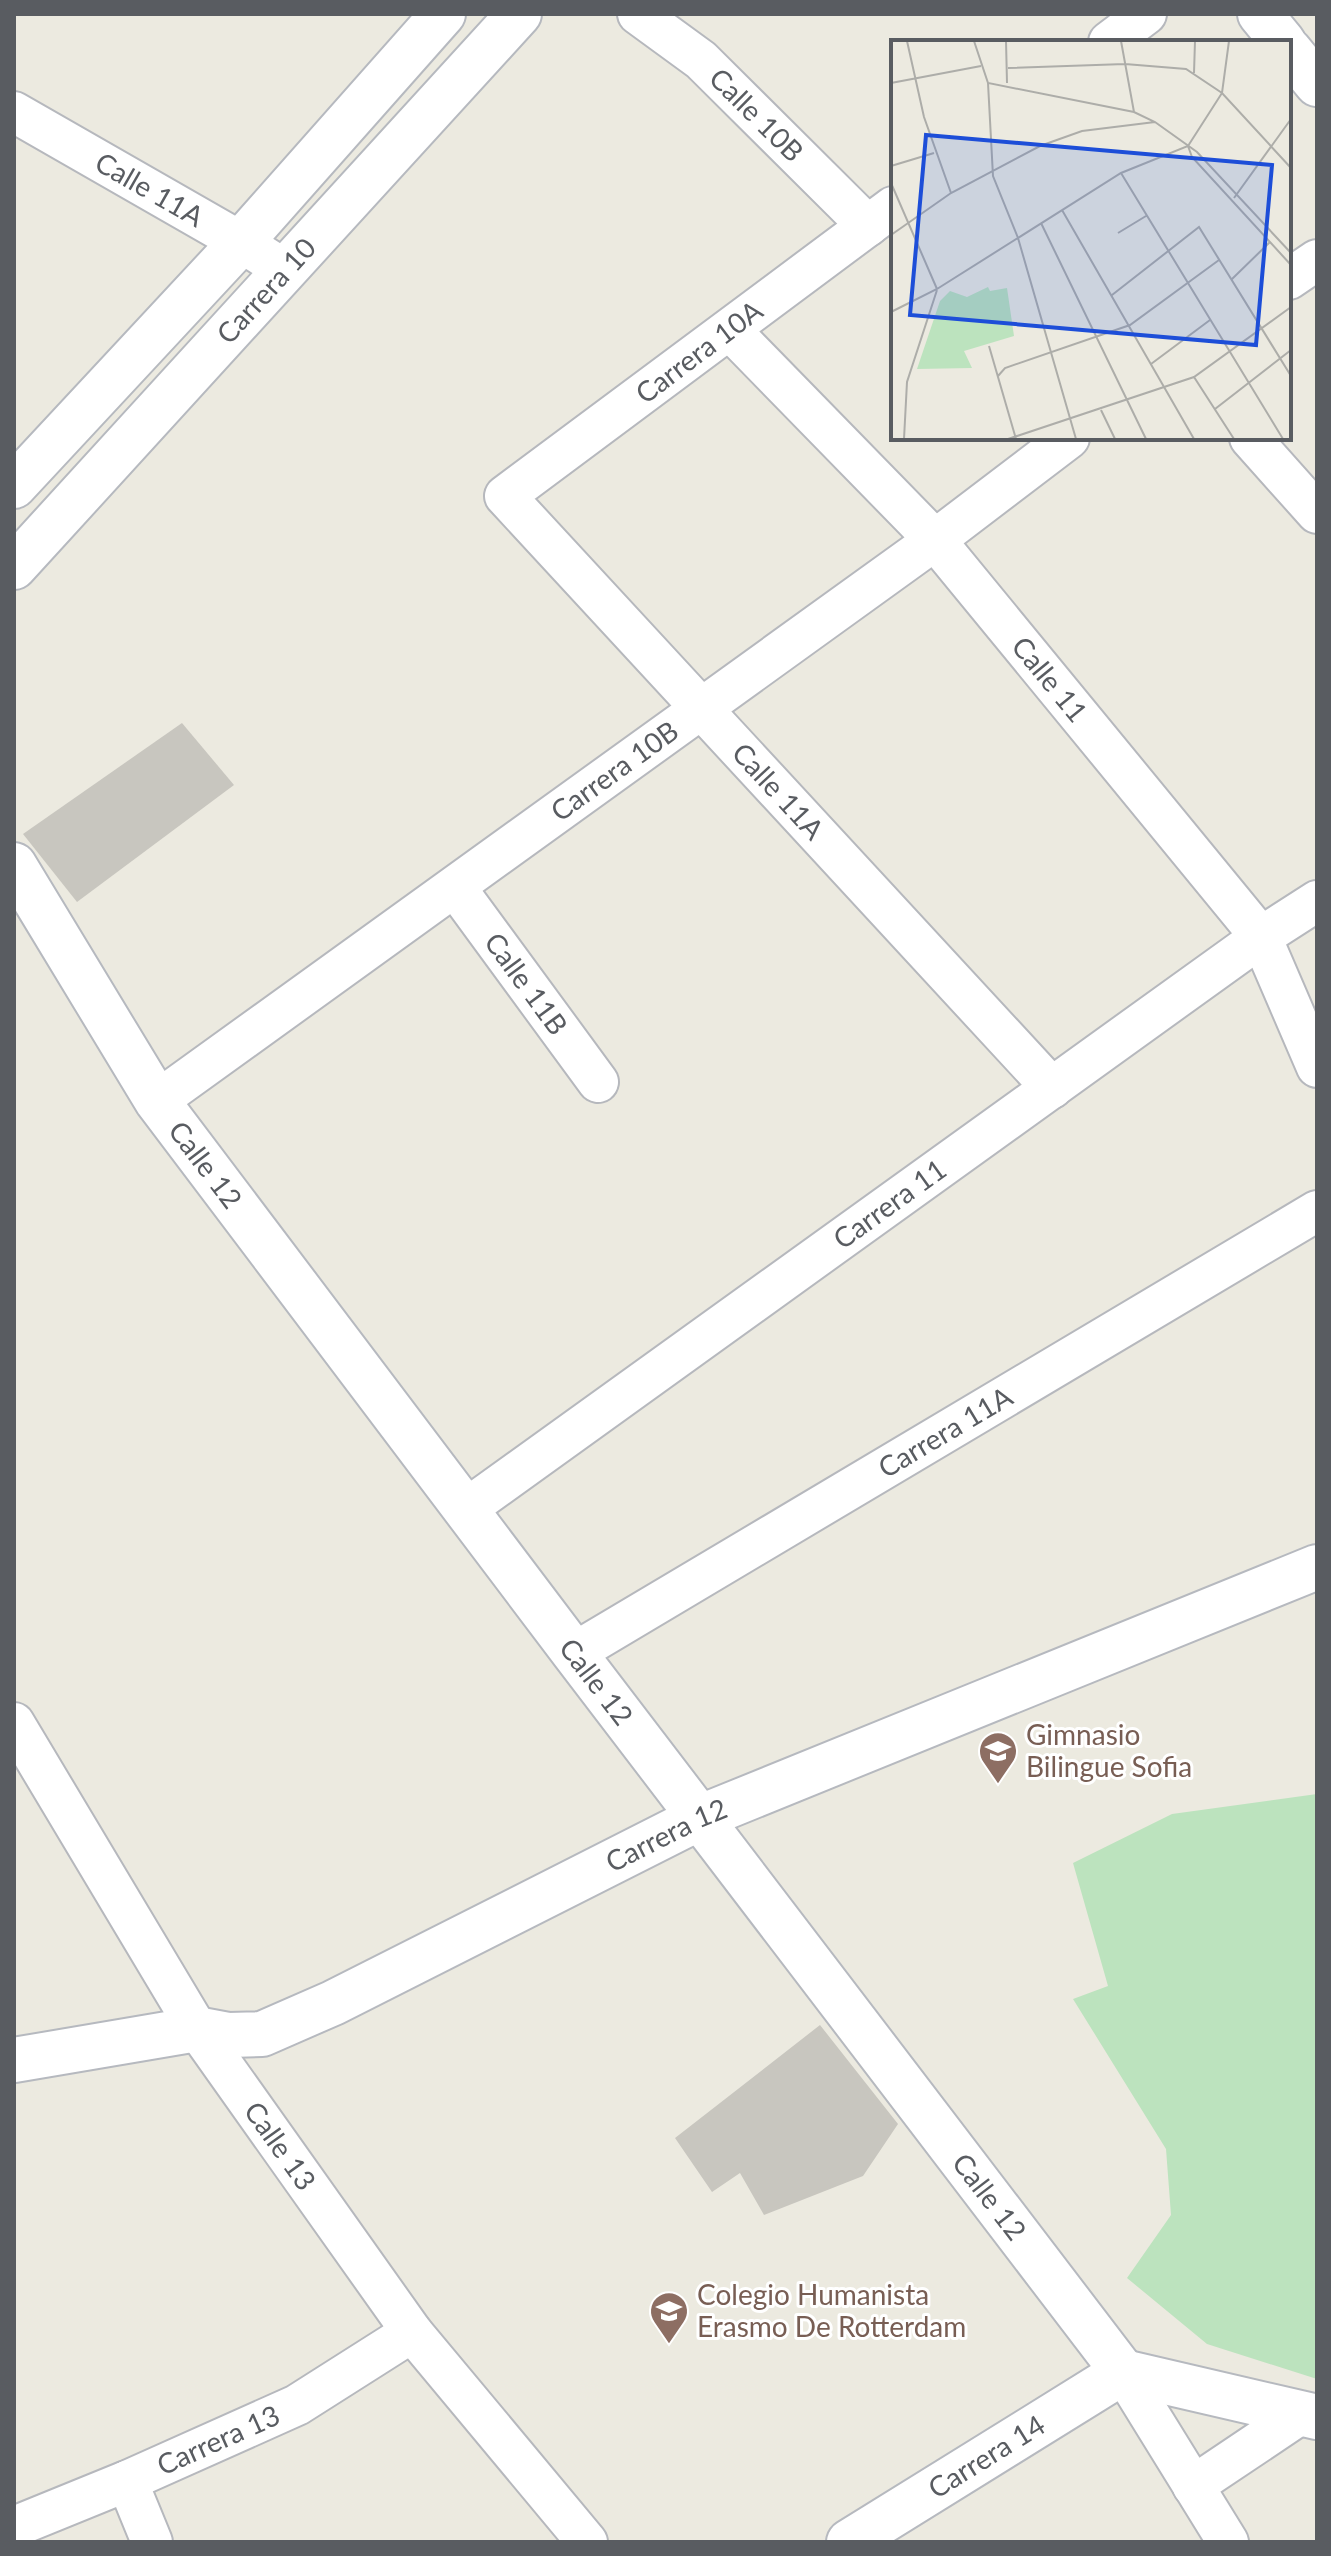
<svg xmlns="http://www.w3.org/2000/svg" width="1331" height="2556" font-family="Lato,sans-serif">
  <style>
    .green { fill: #bce3be }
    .building { fill: #c8c6bf }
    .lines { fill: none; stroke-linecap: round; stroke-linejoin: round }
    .street-casing { stroke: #b6b8bd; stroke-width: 44 }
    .secondary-casing { stroke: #b6b9bf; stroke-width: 48 }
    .street { stroke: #fff; stroke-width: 40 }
    .secondary { stroke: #fff; stroke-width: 44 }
    .labels { text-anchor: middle; stroke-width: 6; stroke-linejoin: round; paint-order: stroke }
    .street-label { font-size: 28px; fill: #595c61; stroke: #fff }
    .education-label { font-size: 28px; fill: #785e54; stroke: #fff; text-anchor: start }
    .inset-road { fill: none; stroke: #adada9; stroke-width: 2 }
    .view { fill: #1d4ed8; fill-opacity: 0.15; stroke: #1d4ed8; stroke-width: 4 }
    .inset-edge { fill: none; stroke: #595c61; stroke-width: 4 }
  </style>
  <rect width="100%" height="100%" fill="#eceae0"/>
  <polygon class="green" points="1317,1794 1317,2379 1207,2344 1127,2278 1171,2215 1166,2149 1073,1999 1108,1986 1073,1863 1172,1814"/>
  <g class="building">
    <polygon points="182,723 234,785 77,902 23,834"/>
    <polygon points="820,2025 898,2124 863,2176 764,2215 740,2173 712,2192 675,2138"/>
  </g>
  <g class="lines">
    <g class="street-casing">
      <g id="street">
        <path id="s1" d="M638,14L701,60L868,226"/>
        <polyline points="1109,42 1146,14"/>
        <path id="s2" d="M14,112L241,242L285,270"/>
        <path id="s3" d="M893,207L505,496L1052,1088"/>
        <polyline points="1289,279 1317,260"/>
        <path id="s4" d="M730,330L935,540L1261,937L1317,1067"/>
        <polyline points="1250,438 1317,513"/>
        <path id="s5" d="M455,887L598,1082"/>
        <path id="s6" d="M157,1101L935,540L1069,438"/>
        <path id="s7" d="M466,1509L1261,937L1317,901"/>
        <path id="s8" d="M574,1653L1317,1211"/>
        <path id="s9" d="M14,1723L197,2029L412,2332L587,2542"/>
        <polyline points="1123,2372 1228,2542"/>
        <polyline points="127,2481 152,2542"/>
        <polyline points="1193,2486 1302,2413"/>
        <path id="s10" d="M14,2527L127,2481L297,2405L412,2332"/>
      </g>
    </g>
    <g class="secondary-casing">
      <g id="secondary">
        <polyline points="1260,14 1283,42"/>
        <polyline points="1289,50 1317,84"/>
        <polyline points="14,486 241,242 443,14"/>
        <path id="s11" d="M14,567L519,14"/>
        <path id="s12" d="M14,865L157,1101L574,1653L1123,2372"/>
        <path id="s13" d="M14,2060L197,2029L229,2035L262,2034L333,2003L701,1817L1317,1567"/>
        <polyline points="1123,2372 1317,2417"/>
        <path id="s14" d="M849,2542L1123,2372"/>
      </g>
    </g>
    <use href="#street" class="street"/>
    <use href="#secondary" class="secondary"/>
  </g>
  <defs>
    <g id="school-pin" transform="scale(2)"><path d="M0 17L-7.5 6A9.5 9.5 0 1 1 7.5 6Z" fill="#8d6e63" stroke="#fff"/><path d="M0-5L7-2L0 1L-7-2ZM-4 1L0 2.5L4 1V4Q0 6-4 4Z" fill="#fff"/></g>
  </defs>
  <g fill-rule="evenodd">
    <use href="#school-pin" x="998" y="1751"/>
    <use href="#school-pin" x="669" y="2311"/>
  </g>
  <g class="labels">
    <g class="street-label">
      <text dy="10" stroke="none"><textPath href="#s1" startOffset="156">Calle 10B</textPath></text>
      <text dy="10" stroke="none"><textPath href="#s2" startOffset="156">Calle 11A</textPath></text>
      <text dy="10" stroke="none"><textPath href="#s11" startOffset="374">Carrera 10</textPath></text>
      <text transform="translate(699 352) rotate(-37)" y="10">Carrera 10A</text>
      <text dy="10" stroke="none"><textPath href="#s4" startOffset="474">Calle 11</textPath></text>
      <text dy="10" stroke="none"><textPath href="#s6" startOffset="564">Carrera 10B</textPath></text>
      <text dy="10" stroke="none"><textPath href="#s3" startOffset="886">Calle 11A</textPath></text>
      <text dy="10" stroke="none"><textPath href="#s5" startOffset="120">Calle 11B</textPath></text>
      <text dy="10" stroke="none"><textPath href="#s12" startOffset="356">Calle 12</textPath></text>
      <text dy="10" stroke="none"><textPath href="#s7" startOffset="522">Carrera 11</textPath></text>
      <text dy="10" stroke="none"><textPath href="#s8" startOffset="432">Carrera 11A</textPath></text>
      <text dy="10" stroke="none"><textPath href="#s12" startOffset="1004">Calle 12</textPath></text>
      <text dy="10" stroke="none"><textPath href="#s13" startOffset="702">Carrera 12</textPath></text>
      <text dy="10" stroke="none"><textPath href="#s9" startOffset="500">Calle 13</textPath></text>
      <text dy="10" stroke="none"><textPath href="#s12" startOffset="1652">Calle 12</textPath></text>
      <text dy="10" stroke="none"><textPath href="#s10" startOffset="222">Carrera 13</textPath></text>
      <text dy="10" stroke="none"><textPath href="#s14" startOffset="162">Carrera 14</textPath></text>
    </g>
    <g class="education-label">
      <text x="1026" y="1745">Gimnasio<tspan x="1026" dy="32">Bilingue Sofia</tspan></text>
      <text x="697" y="2305">Colegio Humanista<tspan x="697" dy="32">Erasmo De Rotterdam</tspan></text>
    </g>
  </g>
  <g transform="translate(891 40)">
    <rect width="400" height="400" fill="#eceae0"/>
    <path d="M97,247L99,251L116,248L123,296L73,311L81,328L26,329L49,261L59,251L76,257Z" fill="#bce3be"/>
    <path class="inset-road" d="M16,1L33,77L60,153M83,1L97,43L243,72L264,82L306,112L400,213M115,1L116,43M230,1L243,72M117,28L234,24L295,29L331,53L400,128M303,33L304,1M0,43L90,26M97,43L102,136L127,198L185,399M297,106L301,117L400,225M0,126L43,113M230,133L392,399M0,143L46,249M343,158L400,79M171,170L303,399M150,183L255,399M227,193L255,176M0,195L60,153L149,106L191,91L264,82M340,240L379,202M221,255L308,187L400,336M0,272L46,249L230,133L297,106L331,53L338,1M98,306L125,399M260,324L319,280M107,336L114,328L239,285L328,220M303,337L343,399M324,369L400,310M210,370L224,399M13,399L16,342L46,250M117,399L303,337L400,267"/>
    <path class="view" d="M35,95L381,125L365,305L19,275Z"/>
    <rect width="400" height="400" class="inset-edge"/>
  </g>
  <rect width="1331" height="2556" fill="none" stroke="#595c61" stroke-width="32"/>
</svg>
